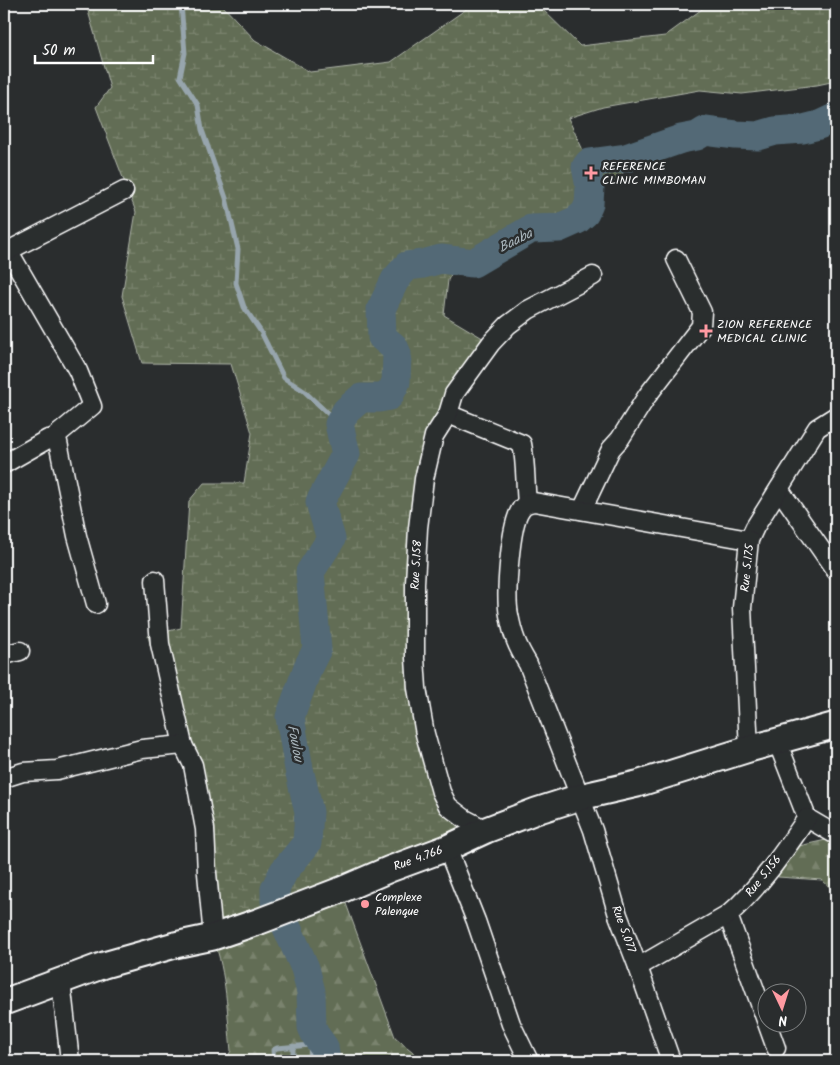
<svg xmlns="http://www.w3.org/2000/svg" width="840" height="1065" font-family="Kalam,sans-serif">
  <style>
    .forest { fill: url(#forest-firs); stroke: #b0b6aa }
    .wetland { fill: url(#wetland-marsh); stroke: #b0b6aa }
    .water { fill: #526976; stroke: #97a5ad }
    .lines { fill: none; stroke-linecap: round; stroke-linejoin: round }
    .shore { stroke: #bac3c8; stroke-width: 1 }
    .stream { stroke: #97a5ad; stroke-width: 5 }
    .river { stroke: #526976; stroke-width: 29 }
    .street-casing { stroke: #fff; stroke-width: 21 }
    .secondary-casing { stroke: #fff; stroke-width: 29 }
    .street { stroke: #2a2d2e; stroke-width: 18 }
    .secondary { stroke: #2a2d2e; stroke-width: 25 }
    .poi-dot { fill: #ff9aa2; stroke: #2a2d2e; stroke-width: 2 }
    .labels { text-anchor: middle; stroke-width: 5; stroke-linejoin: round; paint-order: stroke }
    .poi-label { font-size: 12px; fill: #fff; stroke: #2a2d2e; text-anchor: start }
    .street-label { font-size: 12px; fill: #fff; stroke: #2a2d2e }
    .water-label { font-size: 14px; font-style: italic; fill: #a8b4ba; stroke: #2a2d2e }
  </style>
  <defs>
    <pattern id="forest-firs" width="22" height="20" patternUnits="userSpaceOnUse" patternTransform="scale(1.25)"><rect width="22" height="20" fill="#626d54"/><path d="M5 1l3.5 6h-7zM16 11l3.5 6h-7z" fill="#7a836e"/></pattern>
    <pattern id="wetland-marsh" width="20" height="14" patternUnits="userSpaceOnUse" patternTransform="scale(1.25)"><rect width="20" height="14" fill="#626d54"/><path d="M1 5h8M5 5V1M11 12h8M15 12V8" fill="none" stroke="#7a836e"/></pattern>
  </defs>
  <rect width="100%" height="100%" fill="#2a2d2e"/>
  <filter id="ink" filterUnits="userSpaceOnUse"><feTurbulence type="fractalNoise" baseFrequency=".02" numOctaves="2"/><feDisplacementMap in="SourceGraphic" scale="10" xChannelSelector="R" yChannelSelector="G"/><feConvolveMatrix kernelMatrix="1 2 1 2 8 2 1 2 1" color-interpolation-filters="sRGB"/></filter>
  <g filter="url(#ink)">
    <g class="forest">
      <polygon points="826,840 833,840 836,843 836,893 822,880 778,877 776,863 790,848"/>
      <path d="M341,890L395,1037L413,1052L415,1061H225L231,1051C227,1012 227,975 213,937Z"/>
    </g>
    <polygon class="wetland" points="86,4 221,4 255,40 310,72 391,62 472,5 537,4 580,46 665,36 709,4 836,4 836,81 817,85 742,94 700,90 603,107 568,118 589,163 621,159 623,181 590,187 589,204 585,213 577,220 559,228 531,229 478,261 473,263 458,262 448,280 444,315 491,343 434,436 415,658 441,792 486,830 213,937 191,788 170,720 148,636 181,628 189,501 204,483 244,483 252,433 231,364 142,363 122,296 136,212 96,107 110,88"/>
    <path class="water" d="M290,920C294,926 300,930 304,936C310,944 310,960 305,968L294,957L285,945L286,922Z"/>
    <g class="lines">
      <path class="shore" d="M293,932C301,938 302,944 303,953L302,956C294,953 289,942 290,934Z"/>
      <g class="stream">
        <polyline points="181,4 185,53 180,77 198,105 202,130 226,198 238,249 236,283 244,307 261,332 284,378 304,391 339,424"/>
        <polyline points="293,1046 293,1061"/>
        <polyline points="274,1061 273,1050 277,1048 310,1045 311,1061"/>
      </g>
      <polyline class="river" points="326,1061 324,1047 316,1036 312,1027 311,992 305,968 275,901 275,889 284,871 307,843 309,812 299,769 290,717 308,667 317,649 310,572 331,539 320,502 346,454 339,424 346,411 361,398 379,398 389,396 396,382 397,354 394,347 382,337 381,309 395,280 407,266 423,264 441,259 473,263 531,229 559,228 577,220 585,213 589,204 590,187 586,167 589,163 626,158 681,139 697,136 705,131 736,135 758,136 775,131 803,129 819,125 836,117"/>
      <g class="street-casing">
        <g id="street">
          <polyline points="8,250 78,371 92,406 52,439"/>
          <polyline points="4,253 124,191"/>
          <path d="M448,414L522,444C526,463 525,484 527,503"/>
          <polyline points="4,464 48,439 56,440 58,442 77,536 96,604"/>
          <polyline points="779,489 836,571"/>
          <polyline points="582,510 611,449 620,439 647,396 701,326 702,312 676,259"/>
          <polyline points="155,580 160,644 183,745"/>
          <polyline points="4,655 20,651"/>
          <polyline points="777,741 807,818"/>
          <polyline points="749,749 742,608 749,540 755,527 817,428 836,416"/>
          <polyline points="4,778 23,772 57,770 142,749 183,745 193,765 205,829 207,873 213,937"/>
          <polyline points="807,818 836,835"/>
          <polyline points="486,830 465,819 448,806 441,792 425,734 417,688 415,658 415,583 418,528 424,479 434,436 448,414 454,394 491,343 508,325 528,310 593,276"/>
          <polyline points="447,848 476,921 511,1024 529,1061"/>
          <polyline points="728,915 776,1048"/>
          <path d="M638,967L728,915C760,887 783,853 807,818"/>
          <polyline points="61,981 70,1061"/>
          <path d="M671,1061L638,967L618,915L593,830L528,664C517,646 513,636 509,615C505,596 510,524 521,509C524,504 529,503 534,502L749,540"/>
        </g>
      </g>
      <g class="secondary-casing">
        <polyline id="secondary" points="4,1002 104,965 175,945 213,937 260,921 341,890 390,869 447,848 486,830 536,811 580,797 637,784 749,749 836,725"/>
      </g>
      <use href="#street" class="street"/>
      <use href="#secondary" class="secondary"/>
    </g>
  </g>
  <g class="poi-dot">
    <path d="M588.5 165.5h5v5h5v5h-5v5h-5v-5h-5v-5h5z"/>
    <path d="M703.5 323.5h5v5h5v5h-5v5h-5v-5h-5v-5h5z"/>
    <circle cx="365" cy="904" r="5"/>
  </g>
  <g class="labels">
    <g class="poi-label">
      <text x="602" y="170">REFERENCE<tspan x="602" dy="14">CLINIC MIMBOMAN</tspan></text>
      <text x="717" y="328">ZION REFERENCE<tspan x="717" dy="14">MEDICAL CLINIC</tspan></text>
      <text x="375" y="901">Complexe<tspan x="375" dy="14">Palenque</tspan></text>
    </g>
    <g class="street-label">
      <text transform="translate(416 565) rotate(-87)" y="4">Rue 5.158</text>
      <text transform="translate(747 568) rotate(-84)" y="4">Rue 5.175</text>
      <text transform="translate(418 858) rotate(-20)" y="4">Rue 4.766</text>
      <text transform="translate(763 876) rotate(-51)" y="4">Rue 5.156</text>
      <text transform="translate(624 929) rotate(70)" y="4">Rue 5.077</text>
    </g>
    <g class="water-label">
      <text transform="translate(515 240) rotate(-27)" y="5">Baaba</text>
      <text transform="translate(296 743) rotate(79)" y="5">Foulou</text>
    </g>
  </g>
  <rect width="840" height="1065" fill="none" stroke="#2a2d2e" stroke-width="20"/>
  <rect x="10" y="10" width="820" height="1045" fill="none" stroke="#fff" stroke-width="2" filter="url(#ink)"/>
  <g transform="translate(782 1008) rotate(176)"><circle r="24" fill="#2a2d2e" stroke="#7f8182"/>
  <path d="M0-4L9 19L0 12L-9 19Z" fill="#ff9aa2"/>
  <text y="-8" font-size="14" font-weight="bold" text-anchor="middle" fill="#ffffff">N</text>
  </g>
  <path d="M35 55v8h118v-8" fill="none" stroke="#ffffff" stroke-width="2.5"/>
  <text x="42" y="55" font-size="15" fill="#ffffff" stroke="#2a2d2e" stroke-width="4" paint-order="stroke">50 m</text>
</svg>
